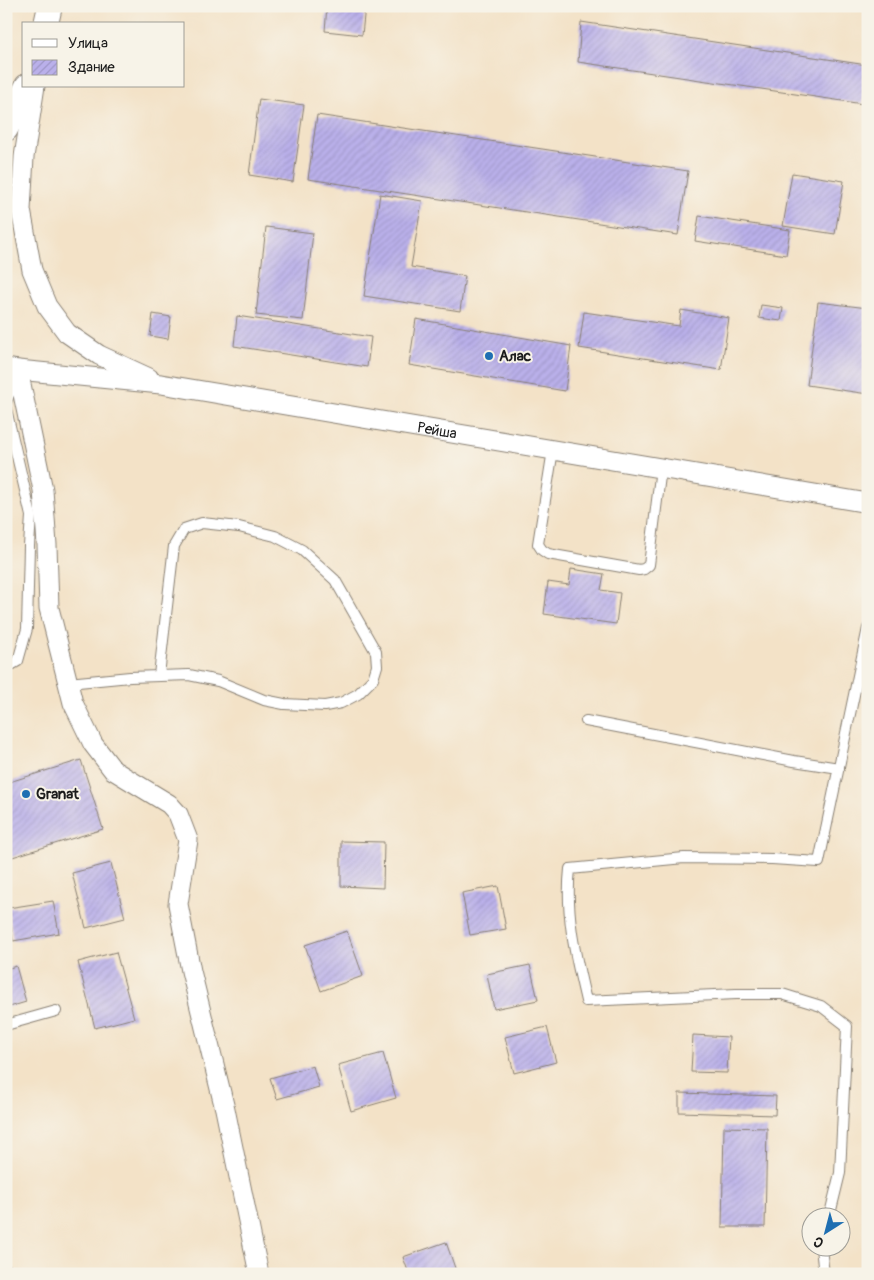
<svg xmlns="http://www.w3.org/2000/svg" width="874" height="1280" font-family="Pangolin,sans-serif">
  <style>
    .building { fill: url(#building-hatch) }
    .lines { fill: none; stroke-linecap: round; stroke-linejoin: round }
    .service-casing { stroke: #887f72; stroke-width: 12 }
    .minor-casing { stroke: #887f72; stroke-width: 21 }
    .tertiary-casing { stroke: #887f72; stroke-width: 26 }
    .service { stroke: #fff; stroke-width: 10 }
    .minor { stroke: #fff; stroke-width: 19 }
    .tertiary { stroke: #fff; stroke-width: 24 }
    .poi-dot { fill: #1f6fb2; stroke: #f7f3e8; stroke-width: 2 }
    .labels { text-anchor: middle; stroke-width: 4; stroke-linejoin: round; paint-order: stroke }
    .poi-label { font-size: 15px; font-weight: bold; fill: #1c1c1c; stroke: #f7f3e8; text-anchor: start }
    .street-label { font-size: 15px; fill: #1c1c1c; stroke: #f7f3e8 }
  </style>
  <defs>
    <pattern id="building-hatch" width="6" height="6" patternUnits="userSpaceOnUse" patternTransform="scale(1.25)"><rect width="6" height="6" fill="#bab0ea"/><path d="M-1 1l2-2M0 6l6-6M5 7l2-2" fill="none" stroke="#9f97c8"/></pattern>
  </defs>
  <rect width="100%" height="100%" fill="#f7f3e8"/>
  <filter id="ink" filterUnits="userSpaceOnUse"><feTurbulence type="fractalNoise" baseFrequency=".02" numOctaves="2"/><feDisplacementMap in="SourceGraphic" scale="10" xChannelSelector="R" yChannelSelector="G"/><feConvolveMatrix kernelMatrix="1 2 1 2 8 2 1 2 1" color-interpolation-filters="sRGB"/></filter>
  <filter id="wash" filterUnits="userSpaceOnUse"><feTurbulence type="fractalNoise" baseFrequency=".0096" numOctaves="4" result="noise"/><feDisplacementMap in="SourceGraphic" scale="20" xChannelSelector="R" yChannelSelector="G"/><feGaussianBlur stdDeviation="1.12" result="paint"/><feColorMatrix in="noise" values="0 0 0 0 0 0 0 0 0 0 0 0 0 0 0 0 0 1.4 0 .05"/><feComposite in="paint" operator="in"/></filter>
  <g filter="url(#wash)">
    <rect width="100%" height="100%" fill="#f3e2c7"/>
    <g id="blocks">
      <g class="building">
        <polygon points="327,6 365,6 362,35 325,31"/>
        <polygon points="581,22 867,65 863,104 578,62"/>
        <polygon points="259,99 304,105 293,182 249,175"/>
        <polygon points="317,115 688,171 678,235 308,179"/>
        <polygon points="792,173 844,181 835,234 783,226"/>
        <polygon points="380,194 422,201 411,267 465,276 460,311 364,296"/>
        <polygon points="699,216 790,230 786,255 695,241"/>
        <polygon points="266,227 313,233 303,320 256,315"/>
        <polygon points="818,302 868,308 868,394 807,385"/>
        <polygon points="761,305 783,308 781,321 759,318"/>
        <polygon points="681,310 729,318 721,370 579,348 584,312 679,326"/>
        <polygon points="153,314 171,317 168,339 150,336"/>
        <polygon points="237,316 371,337 367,367 234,346"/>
        <polygon points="416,319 571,346 565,391 409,365"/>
        <polygon points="571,569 604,574 601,590 620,593 616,624 544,614 548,582 569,585"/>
        <polygon points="81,760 103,829 6,859 6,783"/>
        <polygon points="341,841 384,842 383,888 341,886"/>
        <polygon points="111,863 125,918 86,928 72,873"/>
        <polygon points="498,886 506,929 470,935 462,893"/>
        <polygon points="53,901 59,933 13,941 8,908"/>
        <polygon points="347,931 363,976 321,991 305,945"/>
        <polygon points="116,952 134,1018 95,1028 78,962"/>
        <polygon points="530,965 538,1000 494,1009 487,974"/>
        <polygon points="16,966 26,1002 6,1008 6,969"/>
        <polygon points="547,1027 556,1062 514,1073 505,1037"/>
        <polygon points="693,1035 729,1037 727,1073 691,1072"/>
        <polygon points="383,1053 396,1098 351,1111 338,1065"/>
        <polygon points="313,1066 319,1087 277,1099 270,1078"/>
        <polygon points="679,1093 776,1096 775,1115 679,1112"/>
        <polygon points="724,1127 767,1128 765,1227 722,1227"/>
        <polygon points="446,1242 457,1274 409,1274 403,1257"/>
      </g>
    </g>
  </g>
  <g filter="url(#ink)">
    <use href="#blocks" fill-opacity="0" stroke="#887f72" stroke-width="1"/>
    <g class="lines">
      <g class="service-casing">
        <g id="service">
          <polyline points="6,402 16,376"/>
          <polyline points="6,409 31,516 29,546 27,629 18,661 6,668"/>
          <polyline points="553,450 538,544 542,550 548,554 639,570 644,569 649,565 661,468"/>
          <polyline points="68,683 130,677 189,675 218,681 264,700 284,704 325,706 341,703 358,694 373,679 377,666 376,652 335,580 302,550 275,536 239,527 202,523 184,529 174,546 159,675"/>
          <polyline points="586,721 794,761 839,768"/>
          <polyline points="6,1025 56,1011"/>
          <path d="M829,1218L840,1173L847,1026L821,1006L782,994H736L586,1001C576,958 565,914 570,869L684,858L772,859L819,862L868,628"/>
          <polyline points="821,1248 824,1274"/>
          <polyline points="6,1269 9,1274"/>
        </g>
      </g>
      <g class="minor-casing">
        <g id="minor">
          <polyline points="35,86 24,157 21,210 32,270 47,306 67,333 99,355 149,378"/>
          <path id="s1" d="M7,368L18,370L161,384L868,503"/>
          <polyline points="18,370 43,490 47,545 49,608 73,703 93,744 113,770 169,804 178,814 188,840 178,904 191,971 225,1109 259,1274"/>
        </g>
      </g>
      <g class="tertiary-casing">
        <g id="tertiary">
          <polyline points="46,24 50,6"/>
          <polyline points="6,129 27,86"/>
        </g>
      </g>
      <use href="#service" class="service"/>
      <use href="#minor" class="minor"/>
      <use href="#tertiary" class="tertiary"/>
    </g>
  </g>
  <g class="poi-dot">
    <circle cx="489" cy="356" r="5"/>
    <circle cx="26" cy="794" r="5"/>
  </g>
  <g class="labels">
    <g class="poi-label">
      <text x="499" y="361">Алас</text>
      <text x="36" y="799">Granat</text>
    </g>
    <g class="street-label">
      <text dy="5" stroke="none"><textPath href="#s1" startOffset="435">Рейша</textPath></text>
    </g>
  </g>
  <rect width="874" height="1280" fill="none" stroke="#f7f3e8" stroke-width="25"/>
  <rect x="22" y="22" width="162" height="65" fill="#f7f3e8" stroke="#9f9d96"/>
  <rect x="32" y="39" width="25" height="8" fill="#ffffff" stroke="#9f9d96"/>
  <text x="68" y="48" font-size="15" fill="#1c1c1c">Улица</text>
  <rect x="32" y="60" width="25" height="15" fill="url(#building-hatch)" stroke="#9f9d96"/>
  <text x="68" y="72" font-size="15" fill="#1c1c1c">Здание</text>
  <g transform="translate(826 1232) rotate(216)"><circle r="24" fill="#f7f3e8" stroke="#9f9d96"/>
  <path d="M0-4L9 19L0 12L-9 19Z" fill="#1f6fb2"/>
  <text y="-8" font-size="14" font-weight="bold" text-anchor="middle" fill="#1c1c1c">С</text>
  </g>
</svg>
